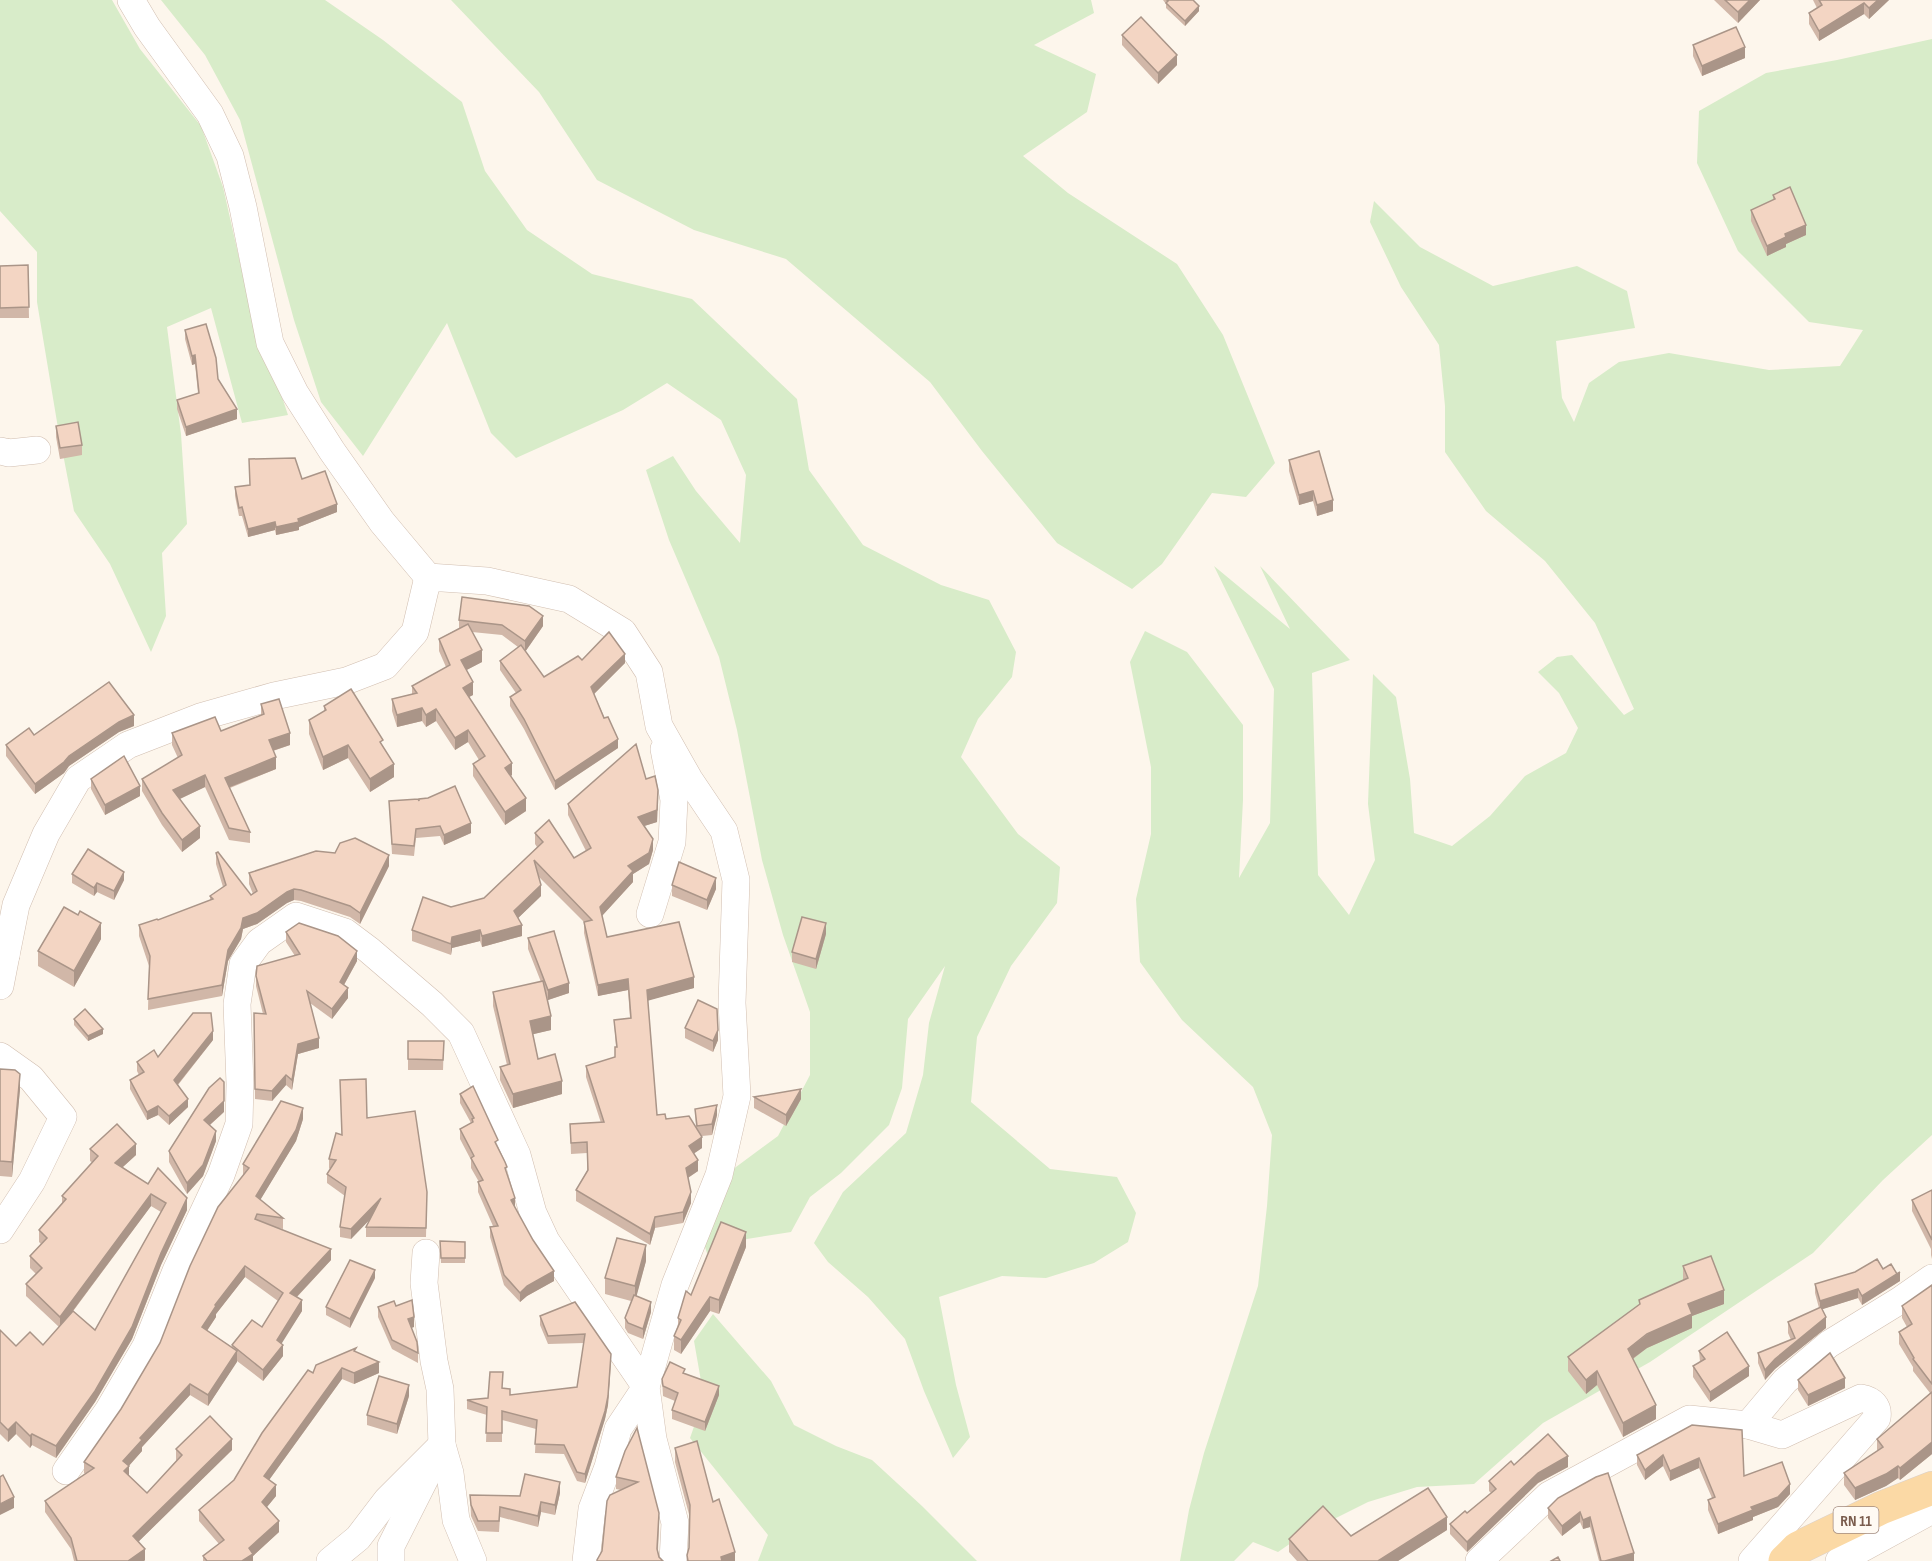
<svg xmlns="http://www.w3.org/2000/svg" width="1932" height="1561" font-family="'Sofia Sans Condensed',sans-serif">
  <style>
    .green { fill: #d8ecc9 }
    .lines { fill: none; stroke-linecap: round; stroke-linejoin: round }
    .minor-casing { stroke: #d1beb0; stroke-width: 28 }
    .major-casing { stroke: #dad1cd; stroke-width: 34 }
    .minor { stroke: #fff; stroke-width: 27 }
    .major { stroke: #fbd9a5; stroke-width: 33 }
    .wall { fill: #d1b7a8; fill-rule: evenodd }
    .shaded-wall { fill: #aa9588 }
    .building { fill: #f3d5c3; stroke: #aa9588; stroke-width: 1.5 }
    .labels { text-anchor: middle; stroke-width: 6; stroke-linejoin: round; paint-order: stroke }
    .shield { fill: #fffaf3; stroke: #a28b7f; stroke-width: 1.5 }
    .shield-label { font-size: 16px; font-weight: bold; fill: #7a5c4d }
  </style>
  <rect width="100%" height="100%" fill="#fdf6ec"/>
  <g class="green">
    <polygon points="0,0 112,0 140,49 201,126 223,187 246,289 288,415 242,423 211,308 167,327 181,434 187,524 162,553 166,616 151,652 110,564 74,511 58,428 37,302 37,252 0,211"/>
    <polygon points="161,0 325,0 383,40 462,102 485,171 527,230 592,274 692,299 797,399 809,470 863,545 941,585 989,600 1016,652 1012,677 978,719 961,757 1018,834 1060,867 1057,903 1011,966 977,1037 971,1102 1050,1169 1117,1177 1136,1213 1128,1242 1094,1263 1046,1278 1002,1276 939,1297 956,1385 970,1437 953,1458 924,1391 905,1339 868,1297 828,1262 814,1243 843,1192 906,1133 923,1075 929,1023 945,966 908,1019 902,1088 889,1125 841,1173 810,1197 791,1232 747,1239 707,1253 701,1235 713,1184 778,1136 810,1075 810,1012 783,935 762,860 737,730 719,657 669,540 646,470 673,456 696,491 740,543 746,475 721,420 667,383 623,410 516,458 491,433 447,323 363,456 321,402 294,320 240,120 205,55"/>
    <polygon points="451,0 1091,0 1094,13 1034,45 1096,74 1087,112 1023,156 1068,193 1177,264 1223,335 1275,463 1246,497 1212,493 1162,564 1132,589 1057,543 982,451 930,382 786,259 694,230 597,180 539,92"/>
    <polygon points="1932,39 1932,1135 1883,1180 1813,1253 1650,1362 1543,1423 1474,1484 1417,1487 1368,1502 1304,1534 1278,1552 1253,1542 1234,1561 1180,1561 1189,1510 1204,1453 1258,1286 1267,1206 1272,1135 1253,1087 1182,1020 1140,962 1136,899 1151,834 1151,767 1130,662 1145,631 1187,652 1243,725 1243,800 1239,878 1270,823 1274,689 1214,566 1290,629 1260,566 1350,660 1312,673 1318,875 1349,915 1375,860 1368,804 1373,674 1396,697 1410,779 1414,833 1452,846 1490,816 1525,776 1566,753 1578,728 1559,693 1538,672 1557,657 1572,655 1624,715 1634,709 1595,623 1545,561 1486,511 1445,452 1445,406 1439,345 1401,287 1370,222 1374,201 1420,247 1493,286 1577,266 1627,291 1635,328 1556,341 1562,398 1574,422 1589,383 1619,362 1669,353 1769,370 1840,366 1863,330 1809,322 1738,251 1697,163 1699,111 1766,73 1837,60"/>
    <polygon points="713,1314 771,1381 794,1425 836,1446 872,1460 922,1506 977,1561 758,1561 768,1535 690,1438 704,1398 694,1341"/>
  </g>
  <g class="lines">
    <g class="minor-casing">
      <g id="minor">
        <polyline points="131,0 147,27 210,114 230,156 243,207 270,343 295,393 332,451 382,522 428,577"/>
        <polyline points="0,451 9,453 37,450"/>
        <polyline points="650,914 672,842 674,800 664,749"/>
        <polyline points="0,957 6,955 16,905 46,834 78,779 128,745 200,717 274,696 346,681 385,666 415,632 428,577 487,581 569,599 623,632 649,672 659,726 689,779 724,831 736,880 732,1003 737,1096 719,1175 675,1285 646,1387 653,1439 675,1523 673,1561"/>
        <polyline points="0,986 6,955"/>
        <polyline points="0,1056 31,1078 63,1117 32,1181 0,1230"/>
        <polyline points="66,1471 108,1411 146,1346 176,1271 221,1175 239,1124 240,1084 237,1004 243,964 259,942 296,916 345,932 369,950 432,1004 461,1033 517,1155 533,1213 546,1241 646,1387 618,1429 608,1467 592,1509 586,1561"/>
        <polyline points="330,1561 358,1538 387,1500 442,1445 450,1473 456,1520 473,1561"/>
        <polyline points="391,1561 391,1546 442,1445 440,1389 434,1361 424,1283 426,1253"/>
        <polyline points="1479,1561 1549,1495 1689,1419 1748,1425"/>
        <path d="M1752,1561L1877,1418C1879,1406 1872,1400 1861,1398L1782,1435L1748,1425L1785,1381L1829,1344L1899,1301L1932,1278"/>
        <polyline points="1839,1561 1932,1510"/>
      </g>
    </g>
    <g class="major-casing">
      <polyline id="major" points="1785,1561 1798,1548 1881,1508 1932,1488"/>
    </g>
    <use href="#minor" class="minor"/>
    <use href="#major" class="major"/>
  </g>
  <g class="wall">
    <polygon points="1163,0 1193,0 1199,11 1185,26 1166,8 1166,4"/>
    <polygon points="1714,0 1760,0 1738,23"/>
    <polygon points="1813,0 1889,0 1869,19 1864,14 1819,41 1809,24 1809,13 1817,8"/>
    <polygon points="1122,35 1177,65 1158,84 1122,45"/>
    <polygon points="1693,45 1745,58 1702,76 1693,56"/>
    <polygon points="1773,195 1806,235 1786,244 1786,247 1767,256 1751,221 1751,210 1773,200"/>
    <polygon points="28,265 29,318 0,318 0,266"/>
    <polygon points="185,330 218,379 237,419 186,436 177,409 177,400 198,393 195,364 192,365 185,339"/>
    <polygon points="56,426 82,445 82,455 60,459 56,437"/>
    <polygon points="1289,460 1333,511 1317,516 1313,501 1299,505 1289,471"/>
    <polygon points="302,479 337,512 299,527 299,530 276,535 275,530 248,537 242,516 239,516 235,496 235,487"/>
    <polygon points="459,620 543,626 525,652 544,677 582,660 625,663 594,694 618,748 555,790 524,729 510,706 510,697 516,693 500,670 500,661 518,647 502,635 472,632 482,662 466,670 473,695 469,697 512,775 511,776 526,811 505,825 473,776 473,764 479,760 468,742 455,750 436,721 426,727 422,721 397,727 392,711 392,699 412,694 412,686 446,667 439,651 439,639 459,628"/>
    <polygon points="261,704 290,745 273,751 276,769 230,788 250,832 250,843 229,840 205,787 180,799 200,838 182,852 162,825 142,791 142,779 178,758 172,745 172,733 221,731 261,715"/>
    <polygon points="324,706 383,746 394,777 370,792 348,758 323,770 309,734 309,720 324,712"/>
    <polygon points="134,726 119,732 69,766 64,773 35,794 6,756 6,745 34,735"/>
    <polygon points="91,779 140,796 105,815 91,789"/>
    <polygon points="646,779 658,801 657,822 644,826 653,850 649,864 633,874 633,882 602,916 607,937 694,988 648,1000 657,1115 666,1119 696,1128 695,1109 717,1115 712,1135 702,1136 702,1148 694,1153 698,1171 688,1178 691,1203 683,1223 655,1228 650,1245 576,1201 576,1190 587,1171 587,1153 571,1154 570,1124 601,1123 586,1077 586,1066 615,1057 616,1047 614,1020 630,1018 628,990 598,996 584,933 584,922 538,876 541,896 518,918 522,936 482,947 480,941 452,948 451,955 412,941 412,930 451,907 484,898 537,847 535,844 535,833 574,858 586,851 568,815 568,804"/>
    <polygon points="389,801 471,833 444,845 440,836 416,838 414,856 392,854"/>
    <polygon points="216,853 251,895 253,894 249,884 249,873 389,866 360,924 350,917 301,901 294,900 287,903 257,924 243,929 241,939 228,961 222,996 148,1010 149,966 139,936 139,925 158,920 210,900 210,896 223,887 216,864"/>
    <polygon points="72,874 124,880 114,900 97,892 94,896 72,883"/>
    <polygon points="672,885 716,889 707,910 672,896"/>
    <polygon points="78,915 101,939 74,987 38,966 38,951"/>
    <polygon points="286,932 357,961 344,985 348,998 332,1019 310,1003 319,1048 298,1054 292,1090 286,1085 272,1101 255,1099 254,1013 263,1014 256,986 256,976 295,956 286,942"/>
    <polygon points="826,934 816,969 792,962 792,952"/>
    <polygon points="528,938 569,993 548,1000 545,992 551,1030 533,1034 538,1059 562,1094 513,1108 500,1080 500,1067 507,1065 493,1006 493,992 541,982 528,949"/>
    <polygon points="74,1019 103,1034 88,1041 74,1025"/>
    <polygon points="685,1028 718,1040 713,1052 685,1038"/>
    <polygon points="213,1040 178,1085 188,1107 169,1125 158,1115 147,1120 130,1089 130,1080 139,1075 137,1071 137,1062"/>
    <polygon points="408,1041 444,1041 443,1070 408,1070"/>
    <polygon points="0,1069 20,1089 12,1177 0,1176"/>
    <polygon points="460,1094 498,1147 507,1174 515,1208 554,1281 527,1296 520,1302 504,1285 490,1237 490,1227 493,1226 478,1192 478,1182 479,1182 471,1168 471,1160 460,1139 460,1129 471,1123 460,1103"/>
    <polygon points="754,1097 801,1099 786,1126 754,1108"/>
    <polygon points="224,1112 210,1125 216,1141 203,1176 187,1194 169,1162 169,1151"/>
    <polygon points="367,1118 427,1192 426,1237 366,1237 366,1227 370,1219 351,1239 340,1237 340,1227 345,1196 327,1183 327,1174 330,1169 329,1168 329,1159 341,1135"/>
    <path d="M303,1119L296,1141L260,1200L283,1218V1229L278,1228L331,1260L297,1297L302,1311L281,1343L283,1356L263,1381L237,1361L208,1406L190,1395L142,1447V1451L129,1466V1476L147,1493L176,1461V1449L232,1450L139,1541L145,1560L144,1561H74L71,1549L45,1512V1501L85,1474L84,1473V1462L121,1409L160,1343L243,1176V1164ZM245,1277L278,1301L262,1327L232,1345V1347L207,1331L216,1317V1314Z"/>
    <path d="M90,1149L136,1155L123,1167L187,1210L161,1265L132,1339L95,1402L56,1458L32,1445L30,1448L16,1434L8,1442L0,1434V1330L16,1346L43,1345L59,1327L26,1296V1284L36,1274L30,1268V1256L41,1244L39,1242V1230L62,1203V1196L93,1163L90,1161ZM151,1206L161,1212L95,1330L71,1314Z"/>
    <polygon points="1932,1190 1932,1259 1931,1255 1931,1249 1912,1211 1912,1200"/>
    <polygon points="440,1241 465,1242 465,1263 441,1263"/>
    <polygon points="746,1247 719,1314 710,1311 681,1354 674,1350 674,1336 678,1327 678,1318 691,1295"/>
    <polygon points="646,1261 636,1296 651,1312 643,1339 628,1333 625,1328 625,1318 631,1301 605,1294 605,1278"/>
    <polygon points="1683,1266 1724,1304 1692,1316 1692,1328 1647,1348 1633,1359 1656,1419 1623,1437 1597,1385 1586,1394 1568,1371 1568,1357 1639,1305 1639,1300 1683,1280"/>
    <polygon points="1883,1269 1900,1281 1862,1305 1858,1298 1822,1309 1826,1328 1775,1369 1765,1380 1758,1363 1758,1353 1791,1340 1788,1333 1788,1322 1819,1308 1815,1293 1815,1284"/>
    <polygon points="375,1278 350,1328 326,1315 326,1307"/>
    <polygon points="1932,1285 1932,1454 1900,1480 1898,1478 1886,1486 1855,1500 1844,1485 1844,1473 1877,1451 1877,1439 1930,1393 1913,1371 1913,1367 1899,1344 1899,1332 1907,1327 1902,1318 1902,1306"/>
    <polygon points="575,1302 611,1363 608,1405 605,1419 585,1483 577,1481 564,1454 535,1453 536,1429 502,1420 502,1442 486,1442 487,1415 467,1409 467,1400 488,1398 503,1388 510,1395 577,1387 584,1343 548,1344 540,1325 540,1316"/>
    <polygon points="396,1306 414,1327 411,1328 418,1353 418,1363 392,1349 378,1317 378,1307"/>
    <polygon points="1699,1351 1749,1376 1710,1402 1693,1377 1693,1366 1700,1362"/>
    <polygon points="356,1352 379,1373 354,1384 342,1379 269,1480 276,1496 267,1507 279,1532 253,1556 253,1561 203,1561 203,1556 219,1544 199,1521 199,1510 234,1480 313,1373"/>
    <polygon points="685,1374 719,1395 705,1431 672,1419 672,1410 675,1401 663,1396 662,1379"/>
    <polygon points="1798,1380 1845,1388 1808,1406 1798,1390"/>
    <polygon points="409,1396 397,1434 367,1425 367,1415"/>
    <polygon points="1692,1425 1744,1476 1790,1494 1778,1507 1753,1517 1753,1520 1718,1534 1708,1510 1708,1500 1712,1498 1699,1468 1670,1481 1663,1466 1645,1480 1637,1465 1637,1455"/>
    <polygon points="675,1448 713,1502 735,1561 687,1561 687,1555 689,1548 690,1518 675,1462"/>
    <polygon points="625,1451 659,1525 658,1551 659,1557 663,1561 597,1561 602,1551 621,1490 616,1489 616,1477"/>
    <polygon points="1514,1465 1568,1467 1538,1483 1467,1552 1450,1534 1450,1524 1467,1513 1491,1493 1489,1491 1489,1481"/>
    <polygon points="1596,1477 1634,1561 1599,1561 1590,1527 1583,1529 1580,1522 1562,1536 1548,1518 1548,1508"/>
    <polygon points="560,1493 555,1515 541,1512 538,1527 500,1517 499,1532 478,1531 471,1516 470,1495 520,1496"/>
    <polygon points="1447,1530 1398,1561 1297,1561 1289,1552 1289,1539 1351,1536"/>
  </g>
  <g class="shaded-wall">
    <polygon points="1750,0 1760,0 1738,23 1738,12"/>
    <polygon points="1878,0 1889,0 1869,19 1869,8"/>
    <polygon points="1864,3 1864,14 1819,41 1819,31"/>
    <polygon points="1199,6 1199,11 1185,26 1185,21"/>
    <polygon points="1745,47 1745,58 1702,76 1702,66"/>
    <polygon points="1177,55 1177,65 1158,84 1158,73"/>
    <polygon points="1806,225 1806,235 1786,244 1786,247 1767,256 1767,246 1785,234"/>
    <polygon points="195,355 195,364 192,365 192,356"/>
    <polygon points="237,409 237,419 186,436 186,427"/>
    <polygon points="1313,491 1313,501 1299,505 1299,495"/>
    <polygon points="1333,500 1333,511 1317,516 1317,505"/>
    <polygon points="337,504 337,512 299,527 299,530 276,535 276,527"/>
    <polygon points="275,522 275,530 248,537 248,529"/>
    <polygon points="543,616 543,626 525,652 525,641"/>
    <polygon points="482,650 482,662 461,673 461,660"/>
    <polygon points="625,654 625,663 591,697 591,687"/>
    <polygon points="473,682 473,695 463,700 463,688"/>
    <polygon points="422,708 422,721 397,727 397,715"/>
    <polygon points="436,709 436,721 426,727 426,715"/>
    <polygon points="134,715 134,726 119,732 69,766 64,773 35,794 35,784 69,756 119,722"/>
    <polygon points="468,730 468,742 455,750 455,738"/>
    <polygon points="290,733 290,745 269,752 269,740"/>
    <polygon points="618,739 618,748 555,790 555,781"/>
    <polygon points="348,745 348,758 323,770 323,757"/>
    <polygon points="276,757 276,769 225,789 225,778"/>
    <polygon points="512,763 512,775 505,780 505,768"/>
    <polygon points="394,764 394,777 370,792 370,779"/>
    <polygon points="205,775 205,787 173,802 173,790"/>
    <polygon points="140,786 140,796 105,815 105,805"/>
    <polygon points="658,790 657,822 638,828 638,817"/>
    <polygon points="526,798 526,811 505,825 505,812"/>
    <polygon points="471,823 471,833 444,845 444,835"/>
    <polygon points="200,826 200,838 182,852 182,840"/>
    <polygon points="653,839 653,850 649,864 633,874 633,882 600,918 600,907 628,866"/>
    <polygon points="389,855 389,866 360,924 360,913"/>
    <polygon points="124,872 124,880 114,900 114,891"/>
    <polygon points="716,878 716,889 707,910 707,900"/>
    <polygon points="97,883 97,892 94,896 94,888"/>
    <polygon points="541,885 541,896 514,922 514,911"/>
    <polygon points="294,889 294,900 287,903 257,924 243,929 241,939 228,961 222,996 222,985 228,950 243,918 287,892"/>
    <polygon points="101,923 101,939 74,987 74,971"/>
    <polygon points="826,923 826,934 816,969 816,959"/>
    <polygon points="522,925 522,936 482,947 482,936"/>
    <polygon points="480,930 480,941 452,948 451,955 451,944 452,937"/>
    <polygon points="357,951 357,961 340,992 340,982"/>
    <polygon points="694,977 694,988 647,1001 647,990"/>
    <polygon points="628,979 628,990 598,996 598,985"/>
    <polygon points="569,983 569,993 548,1000 548,990"/>
    <polygon points="348,988 348,998 332,1019 332,1009"/>
    <polygon points="551,1016 551,1030 530,1035 530,1021"/>
    <polygon points="103,1029 103,1034 88,1041 88,1036"/>
    <polygon points="718,1030 718,1040 713,1052 713,1041"/>
    <polygon points="213,1031 213,1040 174,1089 174,1080"/>
    <polygon points="319,1038 319,1048 298,1054 292,1090 292,1080 298,1044"/>
    <polygon points="20,1074 20,1089 12,1177 12,1162"/>
    <polygon points="286,1075 286,1085 272,1101 272,1091"/>
    <polygon points="562,1081 562,1094 513,1108 513,1094"/>
    <polygon points="224,1082 224,1112 204,1130 204,1120"/>
    <polygon points="801,1089 801,1099 786,1126 786,1115"/>
    <polygon points="188,1099 188,1107 169,1125 169,1116"/>
    <polygon points="717,1105 717,1115 712,1135 712,1124"/>
    <polygon points="158,1106 158,1115 147,1120 147,1112"/>
    <polygon points="303,1108 303,1119 296,1141 256,1207 256,1196"/>
    <polygon points="216,1131 216,1141 203,1176 187,1194 187,1183"/>
    <polygon points="702,1137 702,1148 689,1157 689,1146"/>
    <polygon points="136,1144 136,1155 115,1174 115,1163"/>
    <polygon points="698,1160 698,1171 686,1179 686,1168"/>
    <polygon points="691,1192 691,1203 683,1223 683,1212"/>
    <polygon points="151,1194 151,1206 60,1328 60,1317"/>
    <polygon points="187,1198 187,1210 161,1265 132,1339 95,1402 56,1458 56,1446 161,1253"/>
    <polygon points="381,1198 381,1208 351,1239 351,1229"/>
    <polygon points="515,1198 515,1208 511,1200"/>
    <polygon points="655,1217 655,1228 650,1245 650,1234"/>
    <polygon points="746,1232 746,1247 719,1314 719,1300"/>
    <polygon points="646,1245 646,1261 635,1302 635,1286"/>
    <polygon points="331,1249 331,1260 290,1304 290,1293"/>
    <polygon points="245,1266 245,1277 216,1314 216,1317 202,1338 202,1327 215,1305"/>
    <polygon points="375,1270 375,1278 350,1328 350,1319"/>
    <polygon points="554,1271 554,1281 527,1296 520,1302 520,1293 527,1286"/>
    <polygon points="1900,1272 1900,1281 1862,1305 1862,1296"/>
    <polygon points="1858,1289 1858,1298 1820,1310 1820,1301"/>
    <polygon points="1724,1290 1724,1304 1692,1316 1692,1328 1647,1348 1628,1362 1628,1349 1688,1304"/>
    <polygon points="710,1297 710,1311 681,1354 681,1340"/>
    <polygon points="302,1300 302,1311 277,1351 277,1340"/>
    <polygon points="651,1302 651,1312 643,1339 643,1329"/>
    <polygon points="414,1317 414,1327 408,1329 408,1319"/>
    <polygon points="1826,1317 1826,1328 1775,1369 1765,1380 1765,1370 1775,1359"/>
    <polygon points="283,1345 283,1356 263,1381 263,1370"/>
    <polygon points="237,1351 237,1362 208,1406 208,1395"/>
    <polygon points="611,1354 608,1405 605,1419 585,1483 585,1474"/>
    <polygon points="379,1362 379,1373 354,1384 354,1373"/>
    <polygon points="1749,1366 1749,1376 1710,1402 1710,1392"/>
    <polygon points="342,1368 342,1379 264,1487 264,1476"/>
    <polygon points="1597,1371 1597,1385 1586,1394 1586,1380"/>
    <polygon points="1845,1378 1845,1388 1808,1406 1808,1395"/>
    <polygon points="190,1384 190,1395 142,1447 142,1451 125,1470 129,1466 129,1477 123,1472 123,1461 140,1438"/>
    <polygon points="409,1385 409,1396 397,1434 397,1424"/>
    <polygon points="719,1386 719,1395 705,1431 705,1422"/>
    <polygon points="1656,1405 1656,1419 1623,1437 1623,1423"/>
    <polygon points="16,1422 16,1434 8,1442 8,1430"/>
    <polygon points="32,1434 32,1445 30,1448 30,1436"/>
    <polygon points="232,1439 232,1450 133,1547 133,1536"/>
    <polygon points="1932,1442 1932,1454 1900,1480 1900,1468"/>
    <polygon points="1663,1455 1663,1466 1645,1480 1645,1470"/>
    <polygon points="1568,1456 1568,1467 1538,1483 1467,1552 1467,1542 1538,1473"/>
    <polygon points="1699,1458 1699,1468 1670,1481 1670,1471"/>
    <polygon points="1898,1466 1898,1478 1886,1486 1855,1500 1855,1488"/>
    <polygon points="560,1482 560,1493 555,1515 555,1505"/>
    <polygon points="1790,1484 1790,1494 1778,1507 1753,1517 1753,1520 1718,1534 1718,1524"/>
    <polygon points="276,1485 276,1496 262,1513 262,1502"/>
    <polygon points="14,1497 14,1508 0,1515 0,1504"/>
    <polygon points="541,1502 541,1512 538,1527 538,1516"/>
    <polygon points="1580,1512 1580,1522 1562,1536 1562,1526"/>
    <polygon points="1447,1517 1447,1530 1398,1561 1378,1561"/>
    <polygon points="1590,1517 1590,1527 1583,1529 1583,1520"/>
    <polygon points="279,1521 279,1532 253,1556 253,1561 242,1561 249,1548"/>
    <polygon points="145,1549 145,1560 144,1561 128,1561"/>
    <polygon points="735,1552 735,1561 721,1561 721,1557"/>
    <polygon points="1634,1553 1634,1561 1605,1561"/>
  </g>
  <g class="building">
    <polygon points="1167,0 1193,0 1199,6 1185,21 1166,3 1168,1"/>
    <polygon points="1725,0 1750,0 1738,12"/>
    <polygon points="1819,0 1878,0 1869,8 1864,3 1819,31 1809,13 1822,5"/>
    <polygon points="1141,17 1177,55 1158,73 1122,35"/>
    <polygon points="1736,27 1745,47 1702,66 1693,45"/>
    <polygon points="1790,187 1806,225 1785,234 1786,237 1767,246 1751,210 1775,199 1773,195"/>
    <polygon points="28,265 29,307 0,308 0,266"/>
    <polygon points="206,324 216,358 218,379 237,409 186,427 177,400 199,393 195,355 192,356 185,330"/>
    <polygon points="78,422 82,445 60,448 56,426"/>
    <polygon points="1319,451 1333,500 1317,505 1313,491 1299,495 1289,460"/>
    <polygon points="295,458 302,479 325,471 337,504 298,519 299,522 276,527 275,522 248,529 242,507 239,508 235,487 250,485 249,459"/>
    <polygon points="462,597 529,606 543,616 525,641 502,625 459,620"/>
    <polygon points="468,624 482,650 461,660 473,682 463,688 512,763 505,768 526,798 505,812 473,764 485,756 468,730 455,738 436,709 426,715 422,708 397,715 392,699 417,693 412,686 450,665 439,639"/>
    <polygon points="609,632 625,654 591,687 604,718 608,717 618,739 555,781 524,719 510,697 521,690 500,661 521,645 544,677 578,656 582,660"/>
    <polygon points="109,682 134,715 119,722 69,756 64,762 35,784 6,745 29,728 34,735"/>
    <polygon points="351,689 383,740 380,742 394,764 370,779 348,745 323,757 309,720 326,710 324,706"/>
    <polygon points="279,699 290,733 269,740 276,757 225,778 250,832 229,828 205,775 173,790 200,826 182,840 162,813 142,779 182,755 172,733 215,717 221,731 264,714 261,704"/>
    <polygon points="636,744 646,779 655,776 658,790 657,810 638,817 653,839 649,853 628,866 633,871 600,907 607,937 679,922 694,977 647,990 657,1115 665,1114 666,1119 689,1116 702,1137 689,1146 698,1160 686,1168 691,1192 683,1212 655,1217 650,1234 576,1190 588,1170 587,1142 571,1143 570,1124 604,1122 586,1066 615,1057 615,1047 617,1047 614,1020 631,1018 628,979 598,985 584,922 592,920 534,860 541,885 514,911 522,925 482,936 480,930 452,937 451,944 412,930 423,897 451,907 484,898 543,842 535,833 549,820 574,858 591,848 568,804"/>
    <polygon points="124,756 140,786 105,805 91,779"/>
    <polygon points="455,786 471,823 444,835 440,826 416,829 414,846 392,844 389,801 418,799 419,801 419,799 428,798"/>
    <polygon points="355,838 389,855 360,913 350,906 301,890 294,889 287,892 257,913 243,918 241,928 228,950 222,985 148,999 150,956 139,925 157,919 158,920 213,899 210,896 226,885 216,853 218,852 251,895 257,891 249,873 316,851 335,853 340,843"/>
    <polygon points="88,849 124,872 114,891 97,883 94,888 72,874"/>
    <polygon points="679,862 716,878 707,900 672,885"/>
    <polygon points="64,907 78,915 80,911 101,923 74,971 38,951"/>
    <polygon points="802,917 826,923 816,959 792,952"/>
    <polygon points="299,923 338,936 357,951 340,982 348,988 332,1009 307,991 319,1038 298,1044 292,1080 286,1075 272,1091 255,1089 254,1013 266,1014 256,976 257,966 300,954 286,932"/>
    <polygon points="554,931 569,983 548,990 528,938"/>
    <polygon points="543,981 551,1016 530,1021 538,1059 555,1054 562,1081 513,1094 500,1067 510,1064 493,992"/>
    <polygon points="698,1000 717,1009 718,1030 713,1041 685,1028"/>
    <polygon points="85,1009 103,1029 88,1036 74,1019"/>
    <polygon points="193,1013 211,1013 213,1031 174,1080 188,1099 169,1116 158,1106 147,1112 130,1080 144,1072 137,1062 154,1050 158,1057"/>
    <polygon points="408,1041 444,1041 443,1060 408,1059"/>
    <polygon points="0,1069 15,1070 20,1074 12,1162 0,1161"/>
    <polygon points="220,1078 224,1082 224,1101 204,1120 216,1131 203,1165 187,1183 169,1151 209,1088"/>
    <polygon points="366,1079 367,1118 415,1111 427,1192 426,1228 366,1227 381,1198 351,1229 340,1227 346,1187 327,1174 336,1160 329,1159 336,1133 342,1135 340,1080"/>
    <polygon points="473,1086 498,1140 495,1142 505,1162 507,1167 505,1168 515,1198 511,1200 533,1240 554,1271 527,1286 520,1293 504,1275 490,1227 498,1226 478,1182 483,1180 471,1158 474,1156 460,1129 473,1122 472,1119 474,1118 460,1094"/>
    <polygon points="801,1089 786,1115 754,1097"/>
    <polygon points="281,1101 303,1108 296,1130 256,1196 283,1218 257,1214 255,1219 331,1249 290,1293 302,1300 277,1340 283,1345 263,1370 232,1345 252,1320 262,1327 283,1293 245,1266 215,1305 216,1306 202,1327 237,1351 208,1395 190,1384 140,1438 142,1440 123,1461 129,1466 124,1471 147,1493 182,1455 176,1449 210,1416 232,1439 133,1536 145,1549 128,1561 77,1561 71,1538 45,1501 94,1468 84,1462 121,1409 160,1343 190,1266 218,1207 249,1168 243,1164"/>
    <polygon points="717,1105 712,1124 697,1126 695,1109"/>
    <polygon points="117,1124 136,1144 115,1163 148,1184 158,1168 187,1198 161,1253 132,1327 95,1391 56,1446 32,1434 30,1436 16,1422 8,1430 0,1422 0,1330 16,1346 30,1332 43,1345 73,1311 95,1330 166,1203 151,1194 60,1317 26,1284 42,1268 30,1256 47,1238 39,1230 66,1199 62,1196 98,1156 90,1149"/>
    <polygon points="1932,1190 1932,1240 1912,1200"/>
    <polygon points="721,1222 746,1232 719,1300 710,1297 681,1340 674,1336 681,1320 678,1318 686,1291 691,1295"/>
    <polygon points="617,1238 646,1245 635,1286 605,1278"/>
    <polygon points="440,1241 465,1242 465,1258 441,1258"/>
    <polygon points="1711,1256 1724,1290 1688,1304 1692,1314 1647,1334 1628,1349 1656,1405 1623,1423 1597,1371 1586,1380 1568,1357 1640,1304 1639,1300 1688,1278 1683,1266"/>
    <polygon points="1877,1259 1883,1269 1891,1264 1897,1274 1900,1272 1862,1296 1858,1289 1820,1301 1815,1284 1855,1272"/>
    <polygon points="350,1260 375,1270 350,1319 326,1307"/>
    <polygon points="1932,1285 1932,1384 1913,1359 1914,1358 1899,1332 1912,1324 1902,1306"/>
    <polygon points="634,1295 651,1302 643,1329 628,1323 625,1318"/>
    <polygon points="412,1300 414,1317 408,1319 417,1342 418,1353 392,1340 378,1307 394,1301 396,1306"/>
    <polygon points="575,1302 611,1354 608,1396 605,1411 585,1474 577,1472 564,1445 535,1444 537,1420 502,1411 502,1433 486,1433 487,1407 467,1400 488,1398 490,1372 503,1372 502,1388 510,1389 510,1395 577,1387 585,1334 548,1336 540,1316"/>
    <polygon points="1821,1307 1826,1317 1775,1359 1765,1370 1758,1353 1795,1338 1788,1322"/>
    <polygon points="1727,1332 1749,1366 1710,1392 1693,1366 1705,1359 1699,1351"/>
    <polygon points="356,1348 354,1351 379,1362 354,1373 342,1368 264,1476 276,1485 262,1502 279,1521 249,1548 253,1554 242,1561 207,1561 203,1556 224,1540 199,1510 234,1480 262,1433 308,1370 313,1373 316,1365"/>
    <polygon points="1830,1353 1845,1378 1808,1395 1798,1380"/>
    <polygon points="670,1362 685,1369 683,1373 719,1386 705,1422 672,1410 678,1393 663,1386 662,1379"/>
    <polygon points="379,1376 409,1385 397,1424 367,1415"/>
    <polygon points="1932,1392 1932,1442 1900,1468 1898,1466 1886,1474 1855,1488 1844,1473 1883,1447 1877,1439"/>
    <polygon points="1692,1425 1742,1430 1744,1476 1782,1462 1790,1484 1778,1497 1751,1507 1753,1510 1718,1524 1708,1500 1715,1497 1699,1458 1670,1471 1663,1455 1645,1470 1637,1455"/>
    <polygon points="637,1428 659,1513 657,1549 659,1557 663,1561 597,1561 597,1560 602,1551 607,1501 610,1495 638,1482 616,1477 625,1451"/>
    <polygon points="1548,1434 1568,1456 1538,1473 1467,1542 1450,1524 1465,1511 1467,1513 1496,1489 1489,1481 1511,1461 1514,1465"/>
    <polygon points="697,1441 713,1502 719,1499 735,1552 721,1557 722,1561 688,1561 687,1555 689,1548 690,1505 675,1448"/>
    <polygon points="1608,1473 1634,1553 1605,1561 1601,1561 1590,1517 1583,1520 1580,1512 1562,1526 1548,1508 1558,1498 1596,1477"/>
    <polygon points="525,1474 560,1482 555,1505 541,1502 538,1516 500,1507 499,1521 478,1521 471,1505 470,1495 520,1496"/>
    <polygon points="3,1475 14,1497 0,1504 0,1477"/>
    <polygon points="1428,1488 1447,1517 1378,1561 1308,1561 1289,1539 1323,1506 1351,1536"/>
    <polygon points="1558,1557 1560,1561 1551,1561"/>
  </g>
  <g class="labels">
    <rect class="shield" x="1833.5" y="1507" width="45" height="26" rx="4.5"/>
    <g class="shield-label">
      <text x="1856" y="1526">RN 11</text>
    </g>
  </g>
</svg>
